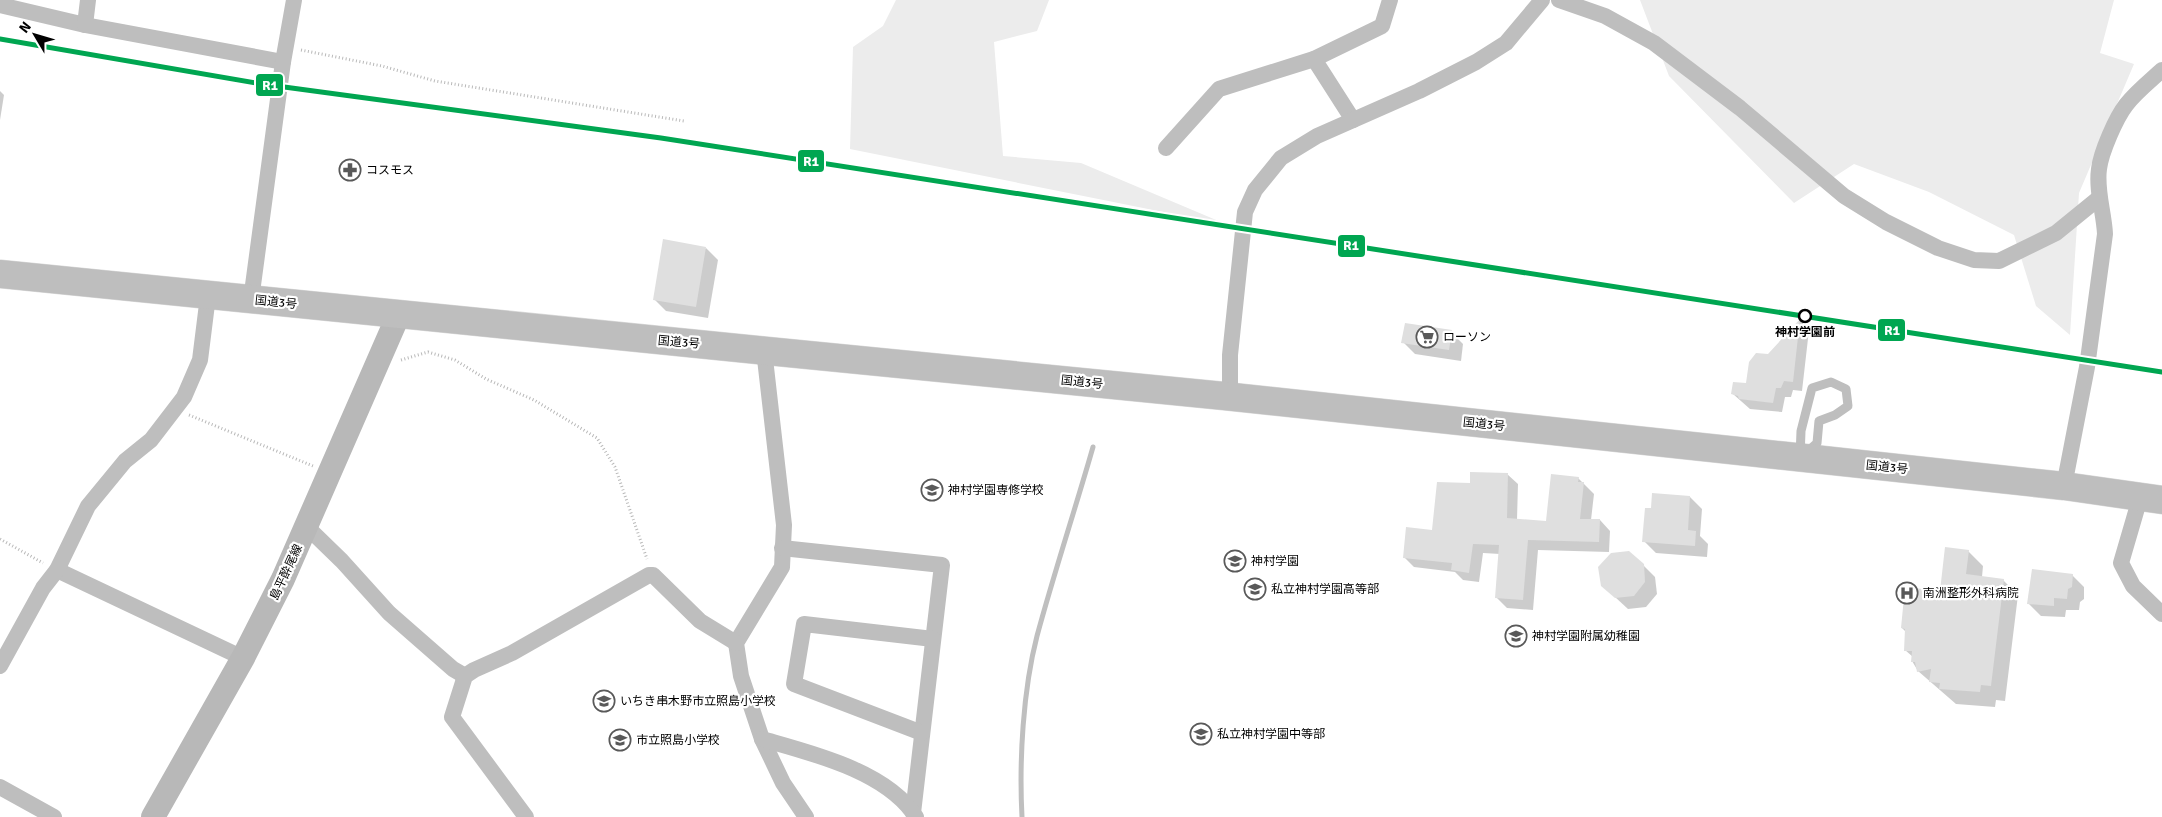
<svg xmlns="http://www.w3.org/2000/svg" width="2162" height="817" font-family="Signika,'Noto Sans JP',sans-serif">
  <style>
    .green { fill: #ececec }
    .shadow { fill: #0003 }
    .lines { fill: none; stroke-linecap: round; stroke-linejoin: round }
    .stream { stroke: #bfbfbf; stroke-width: 5 }
    .building { fill: #dfdfdf }
    .trunk-casing { stroke: #dbdbdb; stroke-width: 29 }
    .path { stroke: #b9b9b9; stroke-width: 3; stroke-dasharray: 1 2.5; stroke-linecap: butt }
    .service { stroke: #bebebe; stroke-width: 9 }
    .minor { stroke: #bebebe; stroke-width: 16 }
    .secondary { stroke: #b8b8b8; stroke-width: 24 }
    .trunk { stroke: #bebebe; stroke-width: 28 }
    .rail-1-casing { stroke: #fff; stroke-width: 9 }
    .rail-1 { stroke: #00a651; stroke-width: 5 }
    .stop-dot { fill: #fff; stroke: #000; stroke-width: 2.5 }
    .labels { text-anchor: middle; stroke-width: 4.5; stroke-linejoin: round; paint-order: stroke }
    .poi-label { font-size: 12px; fill: #000; stroke: #fff; text-anchor: start }
    .street-label { font-size: 12px; fill: #000; stroke: #fff }
    .stop-label { font-size: 12px; font-weight: bold; fill: #000; stroke: #fff }
    .line-badge { stroke: #fff; stroke-width: 2 }
    .badge-label { font-size: 14px; text-anchor: middle; font-weight: bold; fill: #fff }
  </style>
  <rect width="100%" height="100%" fill="#fff"/>
  <g class="green">
    <polygon points="896,0 1049,0 1037,31 994,42 1003,156 1081,163 1228,225 850,149 853,47 883,26"/>
    <polygon points="1640,0 2114,0 2100,53 2134,64 2079,193 2070,335 2036,306 2014,235 1929,192 1854,164 1794,203 1669,76"/>
  </g>
  <g class="shadow">
    <polygon points="0,91 4,95 0,120"/>
    <polygon points="706,248 718,260 708,318 666,311 654,299"/>
    <polygon points="1800,320 1809,330 1802,391 1793,390 1791,397 1785,397 1782,412 1750,409 1733,394 1747,384"/>
    <polygon points="1451,332 1463,344 1461,361 1415,354 1403,342"/>
    <polygon points="1507,474 1518,484 1517,520 1547,522 1578,478 1594,494 1591,520 1600,520 1610,531 1609,552 1538,550 1533,610 1507,608 1496,597 1500,554 1483,553 1479,582 1463,580 1455,572 1414,567 1404,557 1433,532 1471,485"/>
    <polygon points="1690,497 1702,509 1700,536 1708,544 1707,557 1656,553 1644,541 1652,509"/>
    <polygon points="1968,551 1983,566 1982,577 2003,580 2018,595 2005,701 1996,700 1995,707 1956,704 1918,671 1912,661 1913,657 1905,650 1906,632 1902,628 1941,593"/>
    <polygon points="1643,565 1655,577 1657,594 1646,607 1628,609 1602,585"/>
    <polygon points="2072,575 2084,587 2084,599 2080,602 2079,610 2066,610 2065,617 2041,616 2029,604"/>
  </g>
  <g class="lines">
    <path class="stream" d="M1022,817C1019,761 1023,690 1037,636C1054,573 1075,510 1093,447"/>
  </g>
  <g class="building">
    <polygon points="663,239 706,247 696,307 653,300"/>
    <polygon points="1800,319 1793,382 1784,381 1781,388 1776,388 1773,403 1739,399 1738,396 1731,394 1733,382 1746,383 1749,362 1756,353 1768,354"/>
    <polygon points="1405,323 1452,330 1449,350 1401,343"/>
    <polygon points="1470,472 1508,473 1507,518 1546,521 1551,474 1579,477 1578,482 1584,482 1580,519 1600,519 1599,542 1528,540 1523,600 1495,598 1499,545 1473,544 1469,573 1451,570 1452,563 1403,558 1406,527 1432,530 1437,482 1470,483"/>
    <polygon points="1652,493 1690,496 1688,530 1696,531 1695,546 1642,542 1645,508 1651,508"/>
    <polygon points="1945,547 1969,550 1966,574 2004,579 1991,686 1981,685 1980,692 1939,689 1940,683 1929,682 1931,669 1917,672 1915,662 1911,662 1912,651 1904,651 1905,629 1901,628 1905,587 1940,591"/>
    <polygon points="1629,551 1644,564 1645,582 1634,596 1615,598 1601,586 1598,567 1611,553"/>
    <polygon points="2032,569 2073,574 2072,587 2068,589 2067,599 2054,598 2054,606 2027,604"/>
  </g>
  <g class="lines">
    <g class="trunk-casing">
      <path id="trunk" d="M0,274C408,317 816,355 1224,396C1505,425 1784,456 2064,486L2162,500"/>
    </g>
    <g class="path">
      <polyline points="301,50 382,66 435,81 684,121"/>
      <polyline points="401,360 428,352 455,360 486,379 534,400 597,438 615,467 647,559"/>
      <polyline points="189,415 313,466"/>
      <polyline points="0,539 43,563"/>
    </g>
    <polygon class="service" points="1831,382 1846,389 1848,406 1835,415 1819,421 1817,443 1800,458 1801,431 1812,388"/>
    <g class="minor">
      <polyline points="1559,0 1605,16 1654,43 1740,108 1844,196 1886,222 1938,248 1974,260 1999,261 2056,233 2099,198"/>
      <polyline points="0,5 85,25 283,62"/>
      <polyline points="85,25 88,0"/>
      <polyline points="1314,59 1353,120"/>
      <polyline points="1166,148 1219,89 1314,59 1382,26 1390,0"/>
      <polyline points="251,300 283,62 294,0"/>
      <polyline points="764,350 784,525 782,567 736,643 741,676 762,739 783,783 806,817"/>
      <polyline points="1230,397 1230,355 1245,212 1255,190 1281,158 1317,136 1419,91 1476,62 1506,43 1542,0"/>
      <path d="M2064,486L2087,367L2105,234C2104,212 2096,191 2099,169C2101,152 2116,118 2126,105C2136,92 2150,81 2162,70"/>
      <polyline points="2140,498 2121,563 2133,586 2162,614"/>
      <polyline points="307,527 342,561 389,613 453,669 465,676"/>
      <polyline points="782,548 942,565 913,813"/>
      <polyline points="57,570 243,658"/>
      <polyline points="0,666 43,588 57,570 88,506 125,461 151,440 184,397 200,360 208,296"/>
      <polyline points="922,733 794,684 804,624 933,639"/>
      <path d="M762,739C811,753 887,771 916,817"/>
      <polyline points="0,787 54,817"/>
      <polyline points="526,817 452,717 465,676 474,670 512,653 649,575 653,575 700,621 736,643"/>
    </g>
    <polyline class="secondary" points="153,817 243,658 283,579 398,316"/>
    <use href="#trunk" class="trunk"/>
    <g class="rail-1-casing">
      <polyline id="rail-1" points="0,39 262,84 661,138 2162,372"/>
    </g>
    <use href="#rail-1" class="rail-1"/>
  </g>
  <defs>
    <g id="pharmacy-ring" transform="scale(1.125)"><circle r="9.5" fill="#fff" stroke="#595959" stroke-width="1.5"/><path d="M-2-6h4v4h4v4h-4v4h-4v-4h-4v-4h4Z" fill="#595959"/></g>
    <g id="supermarket-ring" transform="scale(1.125)"><circle r="9.5" fill="#fff" stroke="#595959" stroke-width="1.5"/><path d="M-6-5.5h2.5l.6 2H6L4.5 2H-2.5L-4.4-4H-6ZM-1.5 3.2a1.3 1.3 0 1 0 .1 0ZM3 3.2a1.3 1.3 0 1 0 .1 0Z" fill="#595959"/></g>
    <g id="university-ring" transform="scale(1.125)"><circle r="9.5" fill="#fff" stroke="#595959" stroke-width="1.5"/><path d="M0-5L7-2L0 1L-7-2ZM-4 1L0 2.5L4 1V4Q0 6-4 4Z" fill="#595959"/></g>
    <g id="school-ring" transform="scale(1.125)"><circle r="9.5" fill="#fff" stroke="#595959" stroke-width="1.5"/><path d="M0-5L7-2L0 1L-7-2ZM-4 1L0 2.5L4 1V4Q0 6-4 4Z" fill="#595959"/></g>
    <g id="hospital-ring" transform="scale(1.125)"><circle r="9.5" fill="#fff" stroke="#595959" stroke-width="1.5"/><path d="M-5-5h3v3.5h4V-5h3V5h-3V1.5h-4V5h-3Z" fill="#595959"/></g>
  </defs>
  <g fill-rule="evenodd">
    <use href="#pharmacy-ring" x="350" y="170"/>
    <use href="#supermarket-ring" x="1427" y="337"/>
    <use href="#university-ring" x="932" y="490"/>
    <use href="#school-ring" x="1235" y="561"/>
    <use href="#school-ring" x="1255" y="589"/>
    <use href="#hospital-ring" x="1907" y="593"/>
    <use href="#school-ring" x="1516" y="636"/>
    <use href="#school-ring" x="604" y="701"/>
    <use href="#school-ring" x="1201" y="734"/>
    <use href="#school-ring" x="620" y="740"/>
  </g>
  <circle class="stop-dot" cx="1805" cy="316" r="6"/>
  <g class="labels">
    <g class="poi-label">
      <text x="366" y="174">コスモス</text>
      <text x="1443" y="341">ローソン</text>
      <text x="948" y="494">神村学園専修学校</text>
      <text x="1251" y="565">神村学園</text>
      <text x="1271" y="593">私立神村学園高等部</text>
      <text x="1923" y="597">南洲整形外科病院</text>
      <text x="1532" y="640">神村学園附属幼稚園</text>
      <text x="620" y="705">いちき串木野市立照島小学校</text>
      <text x="1217" y="738">私立神村学園中等部</text>
      <text x="636" y="744">市立照島小学校</text>
    </g>
    <g class="street-label">
      <text transform="translate(276 302) rotate(6)" y="4">国道3号</text>
      <text transform="translate(679 342) rotate(5)" y="4">国道3号</text>
      <text transform="translate(1082 382) rotate(6)" y="4">国道3号</text>
      <text transform="translate(1484 424) rotate(6)" y="4">国道3号</text>
      <text transform="translate(1887 467) rotate(6)" y="4">国道3号</text>
      <text transform="translate(286 572) rotate(-65)" y="4">島平酔尾線</text>
    </g>
    <g class="stop-label">
      <text x="1805" y="336">神村学園前</text>
    </g>
  </g>
  <g class="line-badge">
    <rect x="255" y="73" width="29" height="24" rx="5" fill="#00a651"/>
    <rect x="797" y="149" width="28" height="24" rx="5" fill="#00a651"/>
    <rect x="1337" y="234" width="29" height="24" rx="5" fill="#00a651"/>
    <rect x="1877" y="318" width="29" height="24" rx="5" fill="#00a651"/>
  </g>
  <g class="badge-label">
    <text x="270" y="90">R1</text>
    <text x="811" y="166">R1</text>
    <text x="1351" y="250">R1</text>
    <text x="1892" y="335">R1</text>
  </g>
  <g transform="translate(35 35) rotate(308)" stroke="#ffffff" stroke-width="4" paint-order="stroke">
  <path d="M0-4L9 19L0 12L-9 19Z" fill="#000000"/>
  <text y="-8" font-size="14" font-weight="bold" text-anchor="middle" fill="#000000">N</text>
  </g>
</svg>
